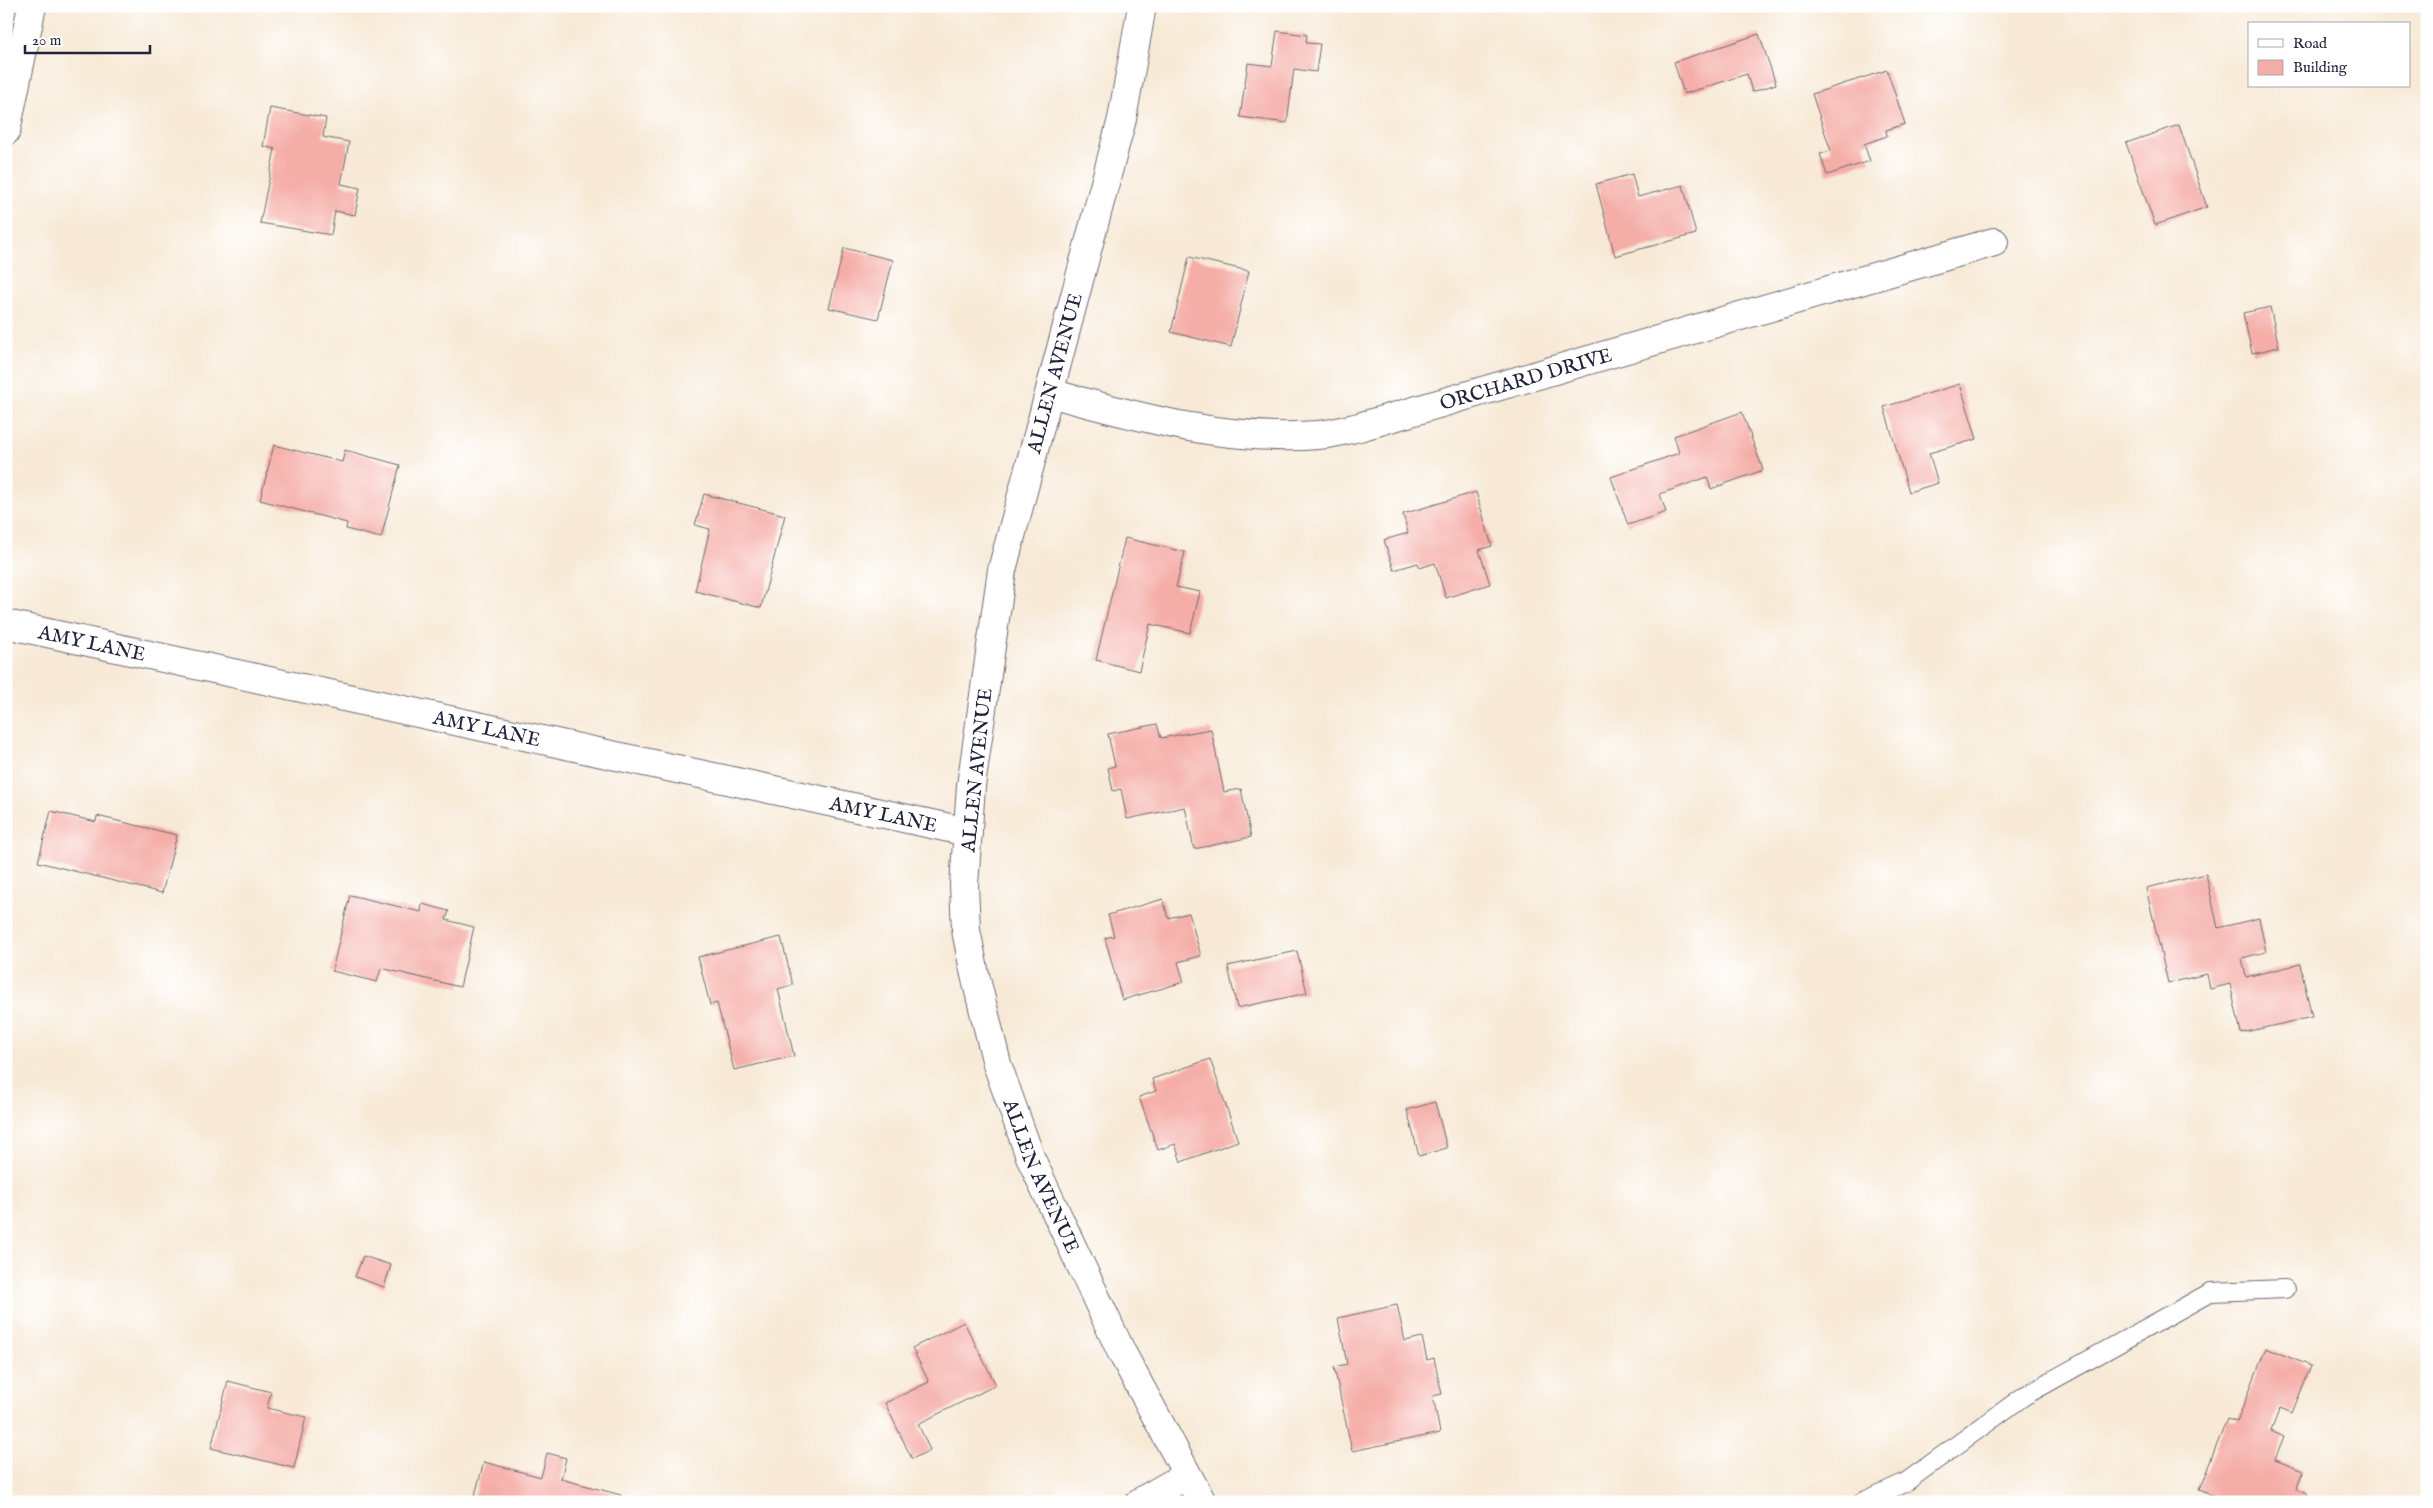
<svg xmlns="http://www.w3.org/2000/svg" width="2433" height="1508" font-family="'IM FELL English',serif">
  <style>
    .building { fill: #f5ada7 }
    .lines { fill: none; stroke-linecap: round; stroke-linejoin: round }
    .service-casing { stroke: #6d6871; stroke-width: 20 }
    .minor-casing { stroke: #6d6871; stroke-width: 30 }
    .tertiary-casing { stroke: #6d6871; stroke-width: 30 }
    .service { stroke: #fff; stroke-width: 18 }
    .minor { stroke: #fff; stroke-width: 28 }
    .tertiary { stroke: #fff; stroke-width: 28 }
    .labels { text-anchor: middle; stroke-width: 4; stroke-linejoin: round; paint-order: stroke }
    .street-label { font-size: 20px; fill: #22223b; stroke: #fff }
  </style>
  <rect width="100%" height="100%" fill="#fff"/>
  <filter id="ink" filterUnits="userSpaceOnUse"><feTurbulence type="fractalNoise" baseFrequency=".02" numOctaves="2"/><feDisplacementMap in="SourceGraphic" scale="10" xChannelSelector="R" yChannelSelector="G"/><feConvolveMatrix kernelMatrix="1 2 1 2 8 2 1 2 1" color-interpolation-filters="sRGB"/></filter>
  <filter id="wash" filterUnits="userSpaceOnUse"><feTurbulence type="fractalNoise" baseFrequency=".0096" numOctaves="4" result="noise"/><feDisplacementMap in="SourceGraphic" scale="20" xChannelSelector="R" yChannelSelector="G"/><feGaussianBlur stdDeviation="1.12" result="paint"/><feColorMatrix in="noise" values="0 0 0 0 0 0 0 0 0 0 0 0 0 0 0 0 0 1.4 0 .05"/><feComposite in="paint" operator="in"/></filter>
  <g filter="url(#wash)">
    <rect width="100%" height="100%" fill="#f7e9d5"/>
    <g id="blocks">
      <g class="building">
        <polygon points="1277,31 1307,35 1306,43 1320,44 1316,72 1294,69 1287,123 1240,117 1248,63 1272,66"/>
        <polygon points="1759,34 1776,84 1752,92 1747,74 1684,94 1674,62"/>
        <polygon points="1887,70 1905,124 1886,130 1887,136 1864,144 1870,161 1827,175 1820,154 1831,151 1812,94"/>
        <polygon points="270,108 326,118 323,137 349,142 341,184 360,188 355,215 335,211 331,235 260,223 275,149 263,146"/>
        <polygon points="2179,125 2207,207 2155,225 2126,143"/>
        <polygon points="1632,174 1638,197 1683,185 1696,234 1615,256 1596,184"/>
        <polygon points="844,248 893,260 878,319 829,308"/>
        <polygon points="1189,257 1249,271 1231,347 1171,332"/>
        <polygon points="2270,307 2279,347 2252,353 2243,313"/>
        <polygon points="1960,384 1977,439 1929,453 1938,483 1909,492 1884,407"/>
        <polygon points="1742,412 1763,470 1711,489 1707,477 1660,494 1666,512 1628,525 1611,477 1679,453 1674,436"/>
        <polygon points="274,445 342,462 345,450 400,465 381,538 346,529 347,523 260,500"/>
        <polygon points="1476,492 1492,546 1479,550 1490,584 1446,598 1435,563 1420,568 1418,563 1394,570 1384,540 1408,533 1403,514"/>
        <polygon points="704,494 785,515 761,608 695,591 710,529 695,525"/>
        <polygon points="1125,538 1185,552 1176,587 1200,592 1190,633 1150,624 1139,671 1096,660"/>
        <polygon points="1157,724 1161,738 1211,729 1224,792 1241,789 1251,837 1194,849 1185,807 1127,819 1121,789 1113,791 1108,768 1115,766 1108,734"/>
        <polygon points="51,811 96,822 97,816 177,835 162,893 38,862"/>
        <polygon points="2206,874 2218,928 2259,918 2266,952 2242,958 2246,977 2300,964 2312,1017 2241,1033 2230,984 2210,989 2207,974 2168,983 2146,888"/>
        <polygon points="350,895 421,912 422,904 449,911 446,920 474,927 460,987 381,968 377,982 332,971"/>
        <polygon points="1163,899 1168,918 1189,913 1201,956 1178,962 1184,982 1122,1000 1105,938 1114,936 1108,915"/>
        <polygon points="781,937 793,985 778,989 794,1056 734,1070 717,1003 710,1005 698,957"/>
        <polygon points="1297,951 1307,993 1237,1008 1228,966"/>
        <polygon points="1210,1059 1238,1141 1181,1162 1175,1144 1158,1150 1139,1097 1156,1091 1152,1079"/>
        <polygon points="1435,1102 1447,1148 1419,1156 1407,1110"/>
        <polygon points="363,1256 391,1265 384,1287 355,1277"/>
        <polygon points="1397,1305 1405,1341 1422,1337 1427,1360 1434,1358 1442,1394 1433,1396 1440,1433 1352,1451 1334,1367 1347,1364 1338,1318"/>
        <polygon points="964,1322 996,1385 918,1424 930,1450 912,1459 885,1403 929,1382 912,1348"/>
        <polygon points="2266,1348 2311,1366 2292,1413 2280,1408 2271,1431 2284,1437 2275,1460 2303,1471 2296,1489 2307,1493 2304,1502 2229,1502 2199,1490 2227,1419 2237,1422"/>
        <polygon points="228,1381 271,1392 267,1408 306,1417 294,1468 211,1448"/>
        <polygon points="547,1453 566,1458 561,1479 621,1495 619,1502 473,1502 484,1462 541,1477"/>
      </g>
    </g>
  </g>
  <g filter="url(#ink)">
    <use href="#blocks" fill-opacity="0" stroke="#6d6871" stroke-width="1"/>
    <g class="lines">
      <g class="service-casing">
        <polyline id="service" points="1862,1502 1906,1482 2024,1396 2211,1292 2285,1289"/>
      </g>
      <g class="minor-casing">
        <g id="minor">
          <polyline points="6,131 32,6"/>
          <path id="s1" d="M1050,393C1139,417 1225,442 1318,435C1332,434 1346,430 1359,427L1994,242"/>
          <path id="s2" d="M6,624L968,832"/>
          <polyline points="1140,1502 1187,1475"/>
        </g>
      </g>
      <g class="tertiary-casing">
        <g id="tertiary">
          <path id="s3" d="M1142,6L1122,119L1002,570L971,786L964,885L966,930L975,975L997,1064L1031,1159L1121,1351L1202,1502"/>
        </g>
      </g>
      <use href="#service" class="service"/>
      <use href="#minor" class="minor"/>
      <use href="#tertiary" class="tertiary"/>
    </g>
  </g>
  <g class="labels">
    <g class="street-label">
      <text transform="translate(1054 373) rotate(-75)" y="7">ALLEN AVENUE</text>
      <text dy="7" stroke="none"><textPath href="#s1" startOffset="488">ORCHARD DRIVE</textPath></text>
      <text dy="7" stroke="none"><textPath href="#s2" startOffset="88">AMY LANE</textPath></text>
      <text dy="7" stroke="none"><textPath href="#s2" startOffset="492">AMY LANE</textPath></text>
      <text transform="translate(976 770) rotate(-84)" y="7">ALLEN AVENUE</text>
      <text dy="7" stroke="none"><textPath href="#s2" startOffset="898">AMY LANE</textPath></text>
      <text dy="7" stroke="none"><textPath href="#s3" startOffset="1202">ALLEN AVENUE</textPath></text>
    </g>
  </g>
  <rect width="2433" height="1508" fill="none" stroke="#fff" stroke-width="25"/>
  <rect x="2248" y="22" width="162" height="65" fill="#ffffff" stroke="#a7a7b1"/>
  <rect x="2258" y="39" width="25" height="8" fill="#ffffff" stroke="#a7a7b1"/>
  <text x="2293" y="48" font-size="15" fill="#22223b">Road</text>
  <rect x="2258" y="60" width="25" height="15" fill="#f5ada7" stroke="#a7a7b1"/>
  <text x="2293" y="72" font-size="15" fill="#22223b">Building</text>
  <path d="M25 45v8h125v-8" fill="none" stroke="#22223b" stroke-width="2.5"/>
  <text x="32" y="45" font-size="15" fill="#22223b" stroke="#ffffff" stroke-width="4" paint-order="stroke">20 m</text>
</svg>
